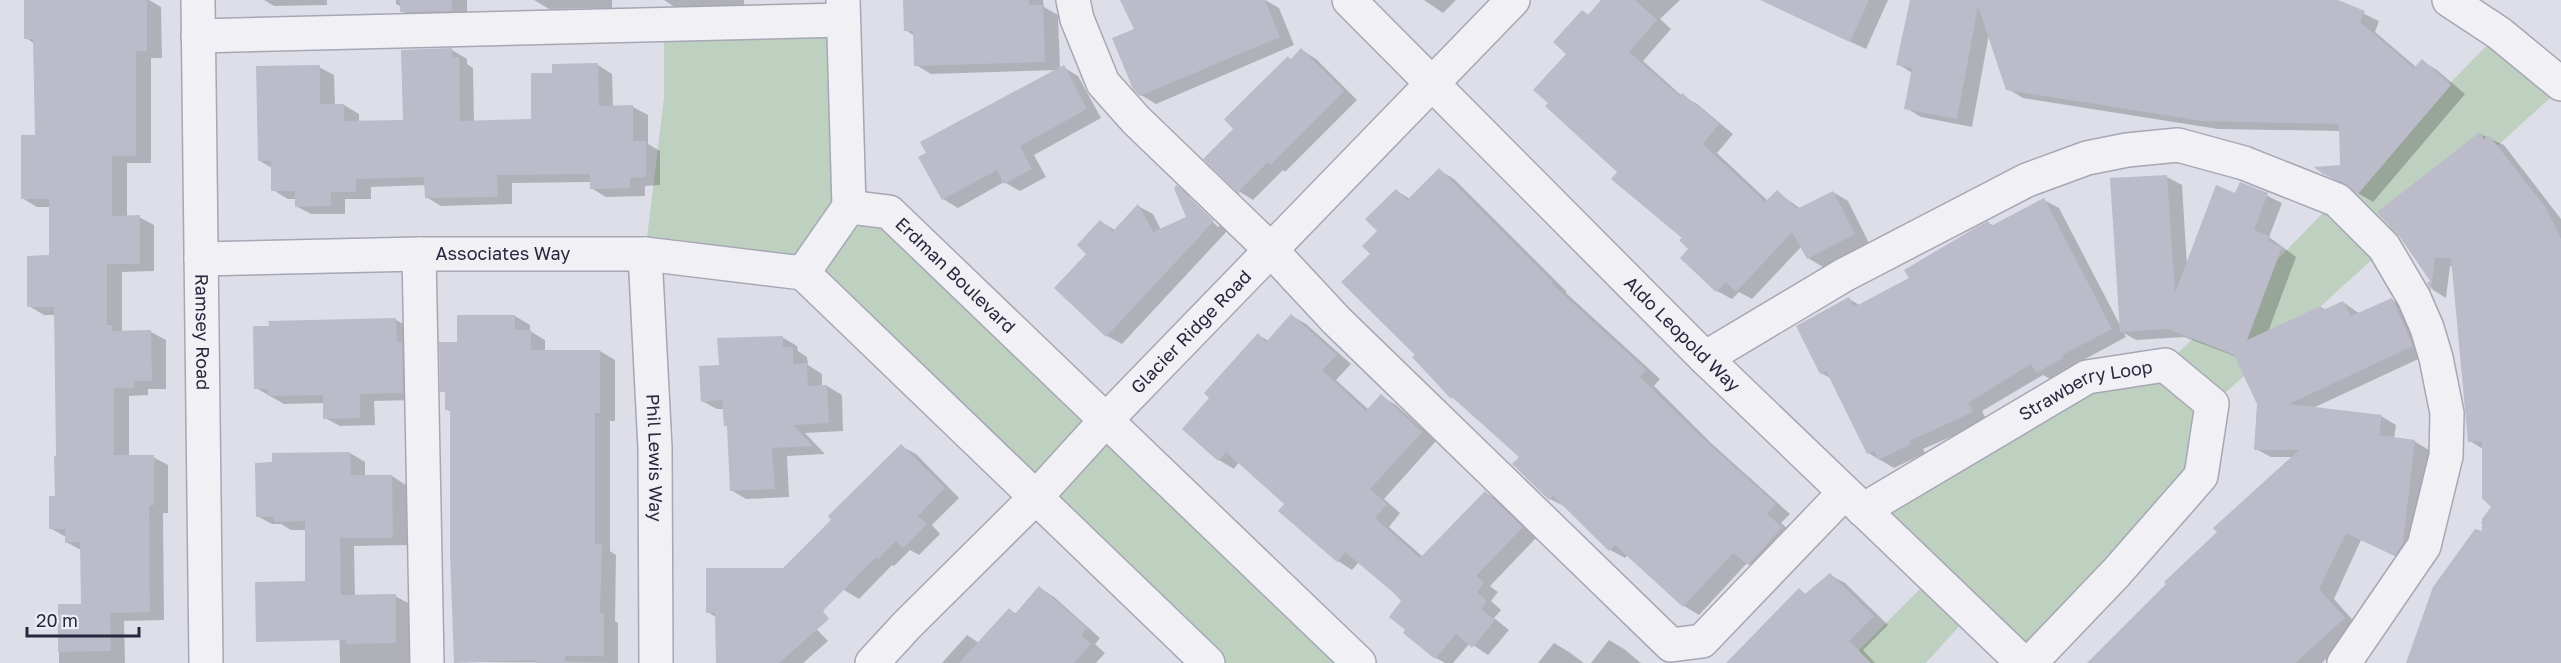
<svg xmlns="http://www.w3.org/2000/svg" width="2561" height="663" font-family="'Golos Text',sans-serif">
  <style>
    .green { fill: #bed0c0 }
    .shadow { fill: #0003; fill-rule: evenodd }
    .building { fill: #bbbbc9 }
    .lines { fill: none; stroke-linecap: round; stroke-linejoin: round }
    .minor-casing { stroke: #a6a7b4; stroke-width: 36 }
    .minor { stroke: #f0f0f5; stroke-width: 33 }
    .labels { text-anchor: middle; stroke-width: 5; stroke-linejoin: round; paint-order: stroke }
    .street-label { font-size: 18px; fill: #27283d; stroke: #ecedf4 }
  </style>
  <rect width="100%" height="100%" fill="#dddee7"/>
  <g class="green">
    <polygon points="843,20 849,207 889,212 1359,663 1208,663 803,273 645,254 664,98 664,23"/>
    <polygon points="2499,33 2561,88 2213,404 2201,476 2030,663 1971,613 1926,663 1846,663 1932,577 1863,510 2087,377 2165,365 2278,259"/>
  </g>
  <g class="shadow">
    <polygon points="26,0 149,0 161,7 162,58 151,58 151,163 127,163 127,217 139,217 154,225 154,271 122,272 122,332 151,332 166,340 166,389 148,389 148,395 129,396 129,457 153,457 168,465 168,513 163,513 164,620 124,621 125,663 59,663 59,606 83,605 81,550 66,542 66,537 50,528 56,497 58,457 55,315 44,315 29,306 50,257 50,207 37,207 22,198 36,136 35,44 26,38"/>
    <polygon points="264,0 327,0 327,5 274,6"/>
    <polygon points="396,0 467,0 467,19 417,20 402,11 402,7 396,4"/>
    <polygon points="534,0 612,0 612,8 549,9"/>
    <polygon points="664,0 744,0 744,9 679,10"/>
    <polygon points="904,0 1043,0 1044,7 1058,15 1060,69 1063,67 1078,76 1101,118 1034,155 1046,177 1020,191 1004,182 958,208 943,199 1059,70 931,74 916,65 915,36 905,30"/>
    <polygon points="1239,0 1265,0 1279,8 1294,45 1156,104 1141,95"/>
    <polygon points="1424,0 1456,0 1443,13"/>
    <polygon points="1603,0 1680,0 1660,19 1671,29 1643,61 1682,96 1697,104 1733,134 1717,153 1768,201 1777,192 1801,209 1833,192 1848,201 1869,243 1823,267 1808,258 1802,246 1752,299 1739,292 1732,299 1717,291 1684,237 1619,172 1568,54 1582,11 1589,15"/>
    <polygon points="1765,0 1888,0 1866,49 1780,9"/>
    <polygon points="1911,0 2335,0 2379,21 2375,32 2416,67 2422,61 2437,70 2465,94 2373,202 2324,173 2341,167 2340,131 2218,129 2023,98 2008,89 1989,34 1972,127 1921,117 1906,108 1912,73 1898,64"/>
    <polygon points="452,50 467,59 467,64 473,68 474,122 533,121 553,74 598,65 612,74 613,107 633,107 648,115 648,144 660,151 660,185 645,186 645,196 606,197 591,188 591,182 512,183 512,204 441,206 426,197 426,185 371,187 371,199 345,199 345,214 311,214 296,206 296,199 288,199 273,190 272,168 260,161 319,67 334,75 335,105 344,105 359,114 359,123 404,122"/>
    <polygon points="1302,50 1316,59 1357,100 1285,172 1283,170 1253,200 1240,192 1205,159 1236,129 1289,58 1292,60"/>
    <polygon points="2480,134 2504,145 2561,219 2561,532 2495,531 2481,523 2493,506 2483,449 2470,441 2453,266 2450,266 2446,298 2433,290 2429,283 2432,282 2401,236"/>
    <polygon points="1439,170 1454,179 1567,292 1566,293 1660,379 1654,386 1711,443 1790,514 1781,523 1796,536 1763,573 1747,563 1699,615 1684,606 1628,555 1625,558 1610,550 1566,507 1550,499 1521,457 1452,397 1414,357 1417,355 1372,254 1397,191 1410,199"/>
    <polygon points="2167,177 2182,185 2187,266 2236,194 2241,183 2282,203 2269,237 2296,257 2268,332 2321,307 2326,310 2343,302 2360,314 2392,300 2407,308 2427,355 2313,408 2381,416 2396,425 2394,439 2414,441 2429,450 2418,552 2410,563 2361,540 2334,599 2359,627 2322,663 2092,663 2293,457 2271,457 2256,449 2258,404 2237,357 2184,337 2136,340 2124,333 2126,337 2076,364 2077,366 2052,380 2043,375 1982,411 1987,421 1923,449 1925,453 1894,468 1868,453 1832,379 1821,373 1849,299 1861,306 1911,279 1988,223 1994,226 2044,200 2059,208 2121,327"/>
    <path d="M1177,187L1192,196L1228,230L1122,344L1107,336L1056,288L1088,253L1101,222L1115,230L1138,206L1153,214L1161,230L1188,217ZM1189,195L1220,225L1218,227L1189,199Z"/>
    <polygon points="515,316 530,325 530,331 545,340 545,351 600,351 615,360 615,421 610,421 610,551 616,555 615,621 618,623 618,663 455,662 452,412 447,410 447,394 442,391 459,344"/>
    <polygon points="1292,316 1306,324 1351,364 1336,380 1369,410 1381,396 1396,405 1436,441 1384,499 1400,513 1389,527 1423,557 1486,493 1501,502 1537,537 1490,586 1498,592 1491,601 1501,610 1494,618 1509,630 1488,655 1470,643 1453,663 1445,663 1436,658 1403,601 1359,562 1352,570 1338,561 1286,504 1239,462 1234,469 1219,460 1184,429 1211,398 1258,335 1269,341"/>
    <polygon points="396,320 411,328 417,400 374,401 375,425 340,426 325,418 325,403 284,404 256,388"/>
    <polygon points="782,337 797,346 798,351 807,357 808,365 822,374 822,387 827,386 842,395 843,431 805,433 825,454 787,456 789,497 746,499 731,490 728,427 725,425 724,409 717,409 702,401 720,366"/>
    <polygon points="901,446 916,454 959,498 932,525 940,534 919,555 910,550 894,566 892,565 859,599 844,590 801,552"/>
    <polygon points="350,453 365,462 365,476 392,476 406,485 407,545 354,546 355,596 395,596 410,604 411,663 340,663 339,618 306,582 306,530 291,530 281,524 272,524 257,516"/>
    <polygon points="1830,575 1845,583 1888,625 1863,650 1875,663 1728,663 1799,590 1807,595"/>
    <polygon points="767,578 828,641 803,663 717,663 717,618 708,612"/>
    <polygon points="1040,588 1054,597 1100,638 1095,644 1105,653 1096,663 942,663 967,635 979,643 1009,610 1017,614"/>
    <polygon points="1609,640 1624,649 1641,663 1591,663"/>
    <polygon points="1554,643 1569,652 1584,663 1538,663"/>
  </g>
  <g class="building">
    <polygon points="24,0 147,0 147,51 136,51 136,156 112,156 112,216 140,215 140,264 107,264 107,325 112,325 112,331 151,330 152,381 134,381 134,388 114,388 114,455 154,455 154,505 149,505 150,612 110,613 111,651 58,652 58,604 81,604 80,542 65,543 65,529 49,529 49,496 55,496 54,456 56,456 54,307 27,307 27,256 49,255 49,199 21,199 21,135 35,135 33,39 24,39"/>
    <polygon points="400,0 452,0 452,11 400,12"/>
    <polygon points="903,0 1029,0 1029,5 1043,5 1045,62 914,66 913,31 904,31"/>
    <polygon points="1120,0 1265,0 1280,37 1140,96 1133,89 1112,38 1134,29"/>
    <polygon points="1601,0 1635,0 1657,20 1629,52 1680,96 1682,93 1719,124 1703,144 1765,202 1777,190 1797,209 1833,191 1855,234 1807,259 1792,232 1736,292 1726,282 1716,292 1680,258 1688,249 1679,240 1682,238 1611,179 1617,172 1545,106 1548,103 1533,90 1566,54 1553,42 1582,10 1588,15"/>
    <polygon points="1760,0 1869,0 1850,42"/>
    <polygon points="1910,0 2338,0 2365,11 2360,22 2414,68 2422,59 2451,85 2358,194 2344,183 2323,174 2314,167 2340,165 2339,124 2202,121 2006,90 1978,6 1957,119 1904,109 1912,68 1896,65"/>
    <polygon points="452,48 452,58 459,57 460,121 531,119 531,73 552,73 552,64 598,63 599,106 633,105 633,141 646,141 646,177 630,178 630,188 590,189 590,174 497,175 498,197 425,198 424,177 356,179 356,192 331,192 331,206 295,207 295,191 271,191 271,161 258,161 256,66 320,65 320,104 344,104 344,121 403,120 401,50"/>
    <polygon points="1301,48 1344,91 1270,165 1268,162 1238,192 1240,191 1239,194 1203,159 1233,129 1224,119 1288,56 1290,60"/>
    <polygon points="1064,65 1087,109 1020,146 1032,169 1004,184 997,170 942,200 918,157 926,153 920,142"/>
    <polygon points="2480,132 2484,139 2489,135 2546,208 2561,239 2561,663 2406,663 2433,587 2475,529 2482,531 2482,519 2491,507 2482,498 2482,441 2468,442 2451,258 2435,258 2431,291 2427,283 2430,281 2400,237 2377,212"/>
    <polygon points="1439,168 1553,282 1552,284 1646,370 1640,377 1696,432 1776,504 1767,514 1782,527 1748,565 1733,553 1683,607 1615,545 1609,551 1553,496 1549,500 1512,464 1519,457 1452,397 1451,399 1412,357 1415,355 1341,282 1370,254 1362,246 1377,231 1365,219 1396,189 1407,200"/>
    <polygon points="2167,175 2175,293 2216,185 2235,193 2240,182 2268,193 2254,230 2270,236 2268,241 2282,247 2247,340 2321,306 2323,310 2343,301 2351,316 2392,298 2413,346 2289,404 2382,415 2379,435 2415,440 2403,543 2395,556 2346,533 2319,589 2345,618 2295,663 2087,663 2166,584 2164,582 2217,532 2213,528 2299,450 2254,450 2257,404 2234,355 2168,329 2120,332 2110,178"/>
    <polygon points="1177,185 1214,221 1106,337 1054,288 1086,254 1077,245 1100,220 1113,231 1138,204 1153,232 1186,217 1174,188"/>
    <polygon points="2044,198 2112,329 2062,355 2063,358 2036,373 2031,364 1968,403 1973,412 1909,441 1911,444 1878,460 1874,451 1867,454 1826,371 1820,374 1796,326 1849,297 1854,307 1909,278 1904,270 1975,228 1988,221 1991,226"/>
    <polygon points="1291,314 1337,355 1322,370 1366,411 1381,394 1422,432 1370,489 1387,504 1375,518 1420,558 1485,491 1523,527 1476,576 1484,583 1477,592 1487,601 1481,609 1495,620 1472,648 1456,634 1435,659 1403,633 1405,630 1389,617 1401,601 1394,593 1345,552 1337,562 1278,511 1284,504 1226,452 1218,461 1182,429 1209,398 1204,393 1258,333 1266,342"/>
    <polygon points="457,315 515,315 515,330 531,330 531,350 600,350 600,413 595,413 595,544 602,544 600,613 604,613 604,656 565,656 565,663 536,663 535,660 454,663 450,554 450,410 445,410 445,392 440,392 439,342 457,342"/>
    <polygon points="396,318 397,342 402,342 403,393 360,394 360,418 323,419 323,395 268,396 268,389 254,389 253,326 269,326 268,321"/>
    <polygon points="783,336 783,347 793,347 793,364 807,363 808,386 827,385 829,423 793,425 813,446 772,448 775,489 730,491 727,426 724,426 722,400 701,402 699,366 719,365 717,338"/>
    <polygon points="901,444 945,488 918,516 927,524 903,548 896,541 878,559 876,557 823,611 829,619 779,663 716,663 715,613 706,613 706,568 783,568 831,520 828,516"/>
    <polygon points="350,452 351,475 392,475 393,538 340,538 341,595 396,594 396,643 346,644 346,640 256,642 255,582 305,581 305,521 274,522 274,517 256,517 255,463 272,462 272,453"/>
    <polygon points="1830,573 1874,616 1849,641 1871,663 1726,663 1799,588 1805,594"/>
    <polygon points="1039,586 1087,628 1081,635 1091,644 1074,663 959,663 1009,608 1015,614"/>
  </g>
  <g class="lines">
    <g class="minor-casing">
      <g id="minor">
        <path id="s1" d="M198,0L206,663"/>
        <polyline points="843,0 849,207"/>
        <polyline points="1073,0 1077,19 1103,83 1136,120 1270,249 1337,321 1671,645 1702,641 1844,493"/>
        <path id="s2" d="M1349,0L1705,358L2023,663"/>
        <polyline points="2449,0 2499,33 2561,84"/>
        <polyline points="198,36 843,20"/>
        <path id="s3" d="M849,207L889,212L1359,663"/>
        <polyline points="849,207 803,273 1208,663"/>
        <polyline points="419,254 427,663"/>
        <path id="s4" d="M645,254L655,448L656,663"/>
        <path id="s5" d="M201,259L419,254H645L803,273"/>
        <polyline points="1705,358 1844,275 2027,180 2087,158 2127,150 2178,145 2244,163 2337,200 2384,247 2414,298 2427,328 2436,358 2447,413 2446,456 2424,546 2344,663"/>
        <path id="s6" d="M1863,510L2087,377L2165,365L2212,404L2201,476L2116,573L2030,663"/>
        <path id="s7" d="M872,663L907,625L1036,497L1106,420L1513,0"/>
      </g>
    </g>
    <use href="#minor" class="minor"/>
  </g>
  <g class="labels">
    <g class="street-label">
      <text dy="6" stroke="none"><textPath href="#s5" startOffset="302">Associates Way</textPath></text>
      <text dy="6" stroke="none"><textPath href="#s3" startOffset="132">Erdman Boulevard</textPath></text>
      <text dy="6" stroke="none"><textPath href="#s1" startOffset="332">Ramsey Road</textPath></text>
      <text dy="6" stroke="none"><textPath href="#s7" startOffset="460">Glacier Ridge Road</textPath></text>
      <text dy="6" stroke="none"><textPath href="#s2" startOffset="472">Aldo Leopold Way</textPath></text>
      <text dy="6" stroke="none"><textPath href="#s6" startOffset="255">Strawberry Loop</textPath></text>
      <text dy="6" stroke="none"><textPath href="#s4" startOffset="204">Phil Lewis Way</textPath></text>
    </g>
  </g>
  <path d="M27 627v9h112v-9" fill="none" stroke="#27283d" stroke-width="3"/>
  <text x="36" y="627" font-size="18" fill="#27283d" stroke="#ecedf4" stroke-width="4.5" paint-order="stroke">20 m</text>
</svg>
